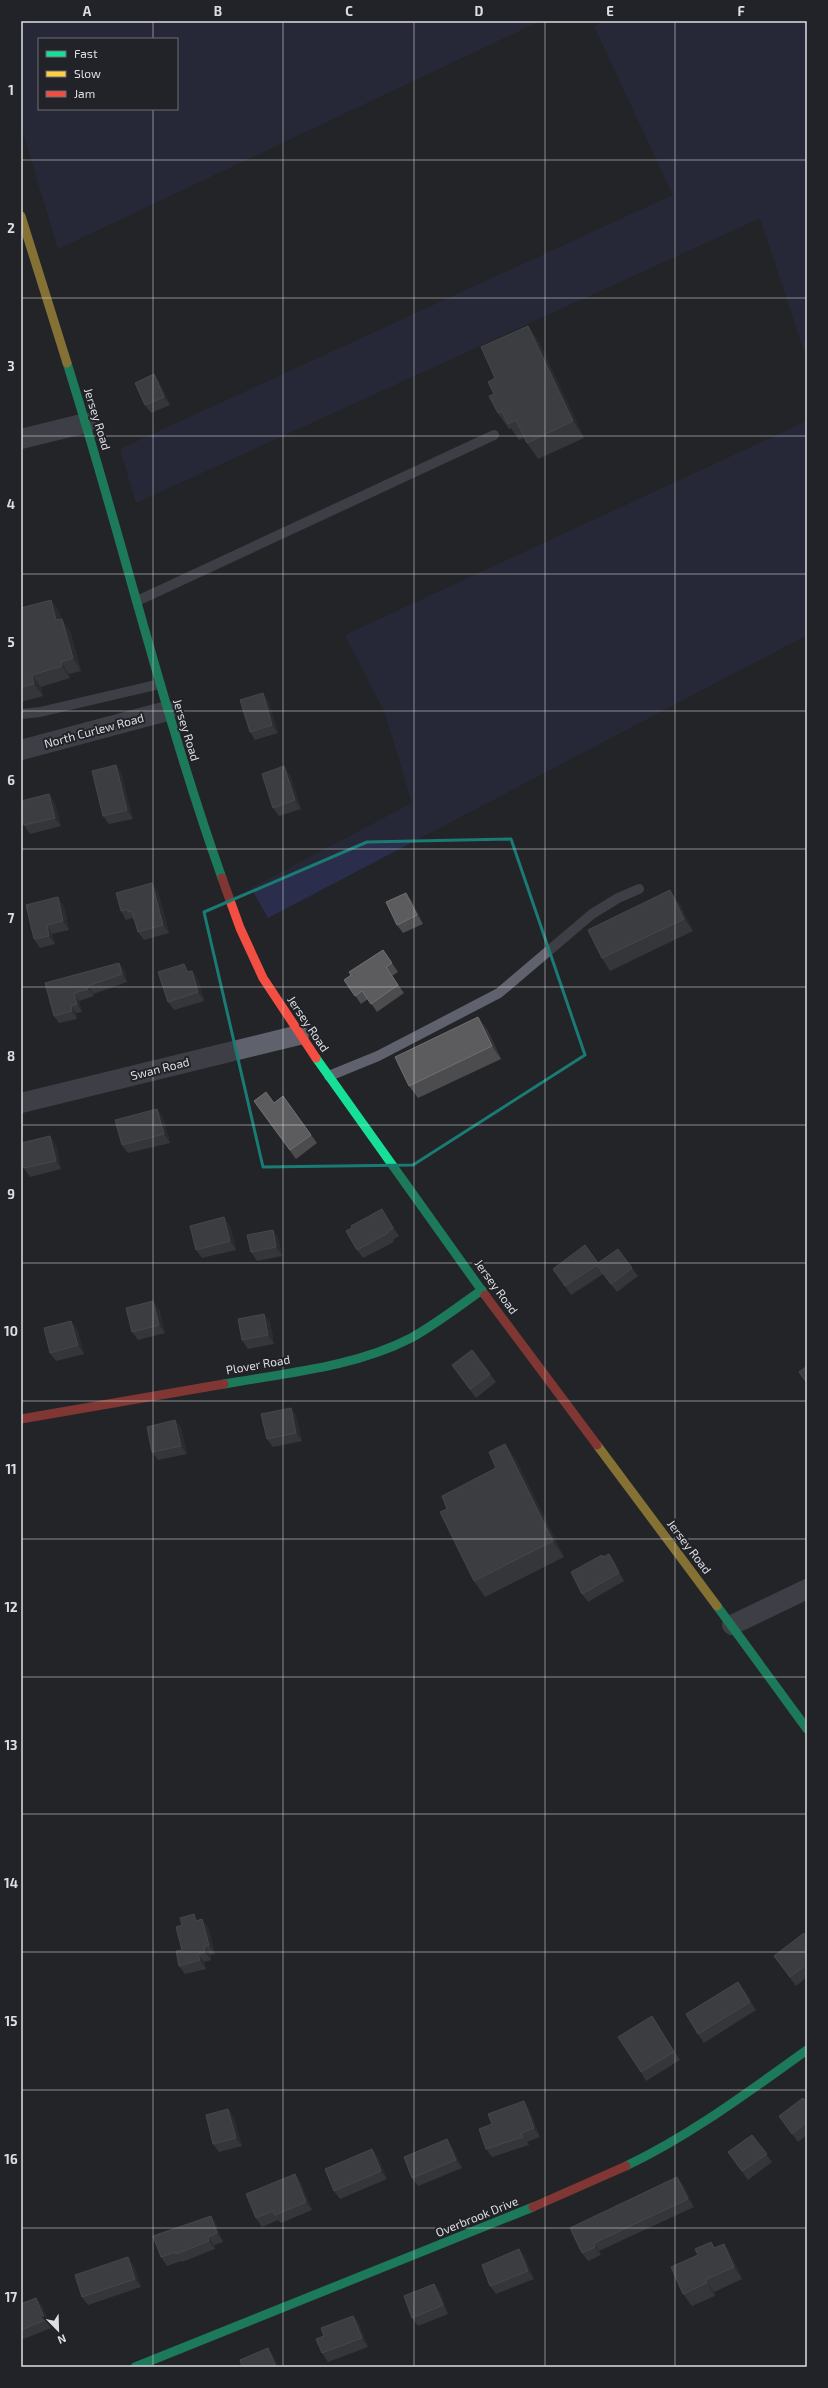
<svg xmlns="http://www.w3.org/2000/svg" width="828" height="2388" font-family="'Exo 2',sans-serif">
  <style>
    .green { fill: #2a2e4c; fill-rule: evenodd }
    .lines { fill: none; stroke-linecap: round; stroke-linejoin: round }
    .lane { stroke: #5f616c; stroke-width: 10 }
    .street { stroke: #5f616c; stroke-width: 20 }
    .fast { stroke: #16e098; stroke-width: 9 }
    .slow { stroke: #ffcf43; stroke-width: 9 }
    .jam { stroke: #f24e42; stroke-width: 9 }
    .wall { fill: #4c4c4f }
    .shaded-wall { fill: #353539 }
    .building { fill: #5c5c5f; stroke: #707073 }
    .marked { fill: none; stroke: #197b74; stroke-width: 3; stroke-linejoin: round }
    .grid { fill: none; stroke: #dedee2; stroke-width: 1; stroke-opacity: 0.55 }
    .labels { text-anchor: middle; stroke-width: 4; stroke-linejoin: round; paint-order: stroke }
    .street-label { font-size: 12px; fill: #dedee2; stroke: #222329 }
    .neatline { fill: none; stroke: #dedee2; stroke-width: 1.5 }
    .grid-label { font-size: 13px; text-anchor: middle; font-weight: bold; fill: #dedee2 }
  </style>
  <rect width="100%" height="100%" fill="#232428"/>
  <g class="green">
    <path d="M21,21H540L58,249L21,126ZM39,39H177V109H39Z"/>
    <polygon points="605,21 807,21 807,360 760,218 136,503 120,449 673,195 594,26"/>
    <polygon points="807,421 807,635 268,918 251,888 412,803 385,713 345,635"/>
  </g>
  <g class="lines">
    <g class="lane">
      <polyline points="137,601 494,435"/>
      <polyline points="21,714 40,712 160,684"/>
      <polyline points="329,1076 378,1056 499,993 592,914 618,898 639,889"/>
    </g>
    <g class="street">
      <polyline points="21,439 86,423"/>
      <polyline points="21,750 167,711"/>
      <polyline points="21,1103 299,1035"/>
      <polyline points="732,1625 807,1589"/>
    </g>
    <g class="fast">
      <path d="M67,363C121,534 162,709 222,878"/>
      <polyline points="316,1058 485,1295"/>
      <path d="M224,1384C286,1373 355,1367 411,1338C436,1324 459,1306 482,1290"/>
      <polyline points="717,1606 807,1729"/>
      <path d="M626,2166C691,2135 748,2092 807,2050"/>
      <polyline points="135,2367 533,2207"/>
    </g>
    <g class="slow">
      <polyline points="21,216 67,363"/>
      <polyline points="597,1445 717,1606"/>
    </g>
    <g class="jam">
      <polyline points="222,878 240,928 263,978 316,1058"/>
      <polyline points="485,1295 597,1445"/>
      <polyline points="21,1419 224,1384"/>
      <polyline points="533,2207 626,2166"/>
    </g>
  </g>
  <g class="wall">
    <polygon points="528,326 539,342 584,438 538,459 527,443 524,438 519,440 511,428 509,429 498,413 494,394 495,378"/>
    <polygon points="154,374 160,383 170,405 151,413 145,405"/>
    <polygon points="51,600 59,612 61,619 70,631 81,671 69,674 70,678 41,687 43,696 21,702 21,608"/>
    <polygon points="263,693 268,701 278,733 255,740 250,732"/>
    <polygon points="121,773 133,819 109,824 103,816"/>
    <polygon points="290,775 301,809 279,816 273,808"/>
    <polygon points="49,794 55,803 61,826 30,834 24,825"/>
    <polygon points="158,892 169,933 144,940 138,932 135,920 134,920 132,918 126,920 121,911"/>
    <polygon points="412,901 423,924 403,933 397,925"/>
    <polygon points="679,903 693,931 610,971 602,958"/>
    <polygon points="64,906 69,930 52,934 55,944 40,948 34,939"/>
    <polygon points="383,950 398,972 392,976 404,993 377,1012 368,999 361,1004 344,980 351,975"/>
    <polygon points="119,963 124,970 127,982 93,994 94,996 79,1001 82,1012 76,1013 77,1019 59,1023 54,1016 45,983"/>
    <polygon points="198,979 204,1001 174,1010 168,1002"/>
    <polygon points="487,1029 501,1059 418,1098 409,1086"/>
    <polygon points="283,1096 317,1143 296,1159 260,1110 274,1103"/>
    <polygon points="157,1109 163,1118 170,1143 128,1153 122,1145"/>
    <polygon points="56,1145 61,1169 30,1177 24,1168"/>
    <polygon points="388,1218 399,1236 393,1240 394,1242 363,1258 357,1250"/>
    <polygon points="230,1226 236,1250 202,1258 196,1250"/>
    <polygon points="273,1230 278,1238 282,1256 257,1261 251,1252"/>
    <polygon points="598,1263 632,1268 638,1276 617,1292 603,1274 571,1295 553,1269"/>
    <polygon points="159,1309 165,1333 138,1340 132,1332"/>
    <polygon points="71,1321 77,1329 84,1354 56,1361 50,1353"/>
    <polygon points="270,1322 274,1344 248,1349 242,1340"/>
    <polygon points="458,1374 490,1374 496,1382 476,1398"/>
    <polygon points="291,1408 296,1416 302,1441 273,1447 267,1439"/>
    <polygon points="175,1420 181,1428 187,1454 158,1460 152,1452"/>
    <polygon points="505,1444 516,1460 564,1557 485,1597 474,1581 447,1509 496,1468"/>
    <polygon points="609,1554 615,1563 624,1581 588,1602 582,1594 602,1555 603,1557"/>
    <polygon points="202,1919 208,1927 215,1954 210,1955 211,1960 204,1962 206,1969 185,1974 179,1966 182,1950 198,1920"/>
    <polygon points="807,1938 807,1977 796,1986 774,1956"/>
    <polygon points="744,1990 756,2010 704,2043 698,2034"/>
    <polygon points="652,2016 680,2060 646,2081 641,2072"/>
    <polygon points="807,2102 807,2135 798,2142 779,2116"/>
    <polygon points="228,2109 234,2118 242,2146 219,2152 213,2144"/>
    <polygon points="529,2109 540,2137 527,2142 529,2145 492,2157 486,2149"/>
    <polygon points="752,2135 772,2162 748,2180 728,2152"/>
    <polygon points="452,2147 462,2168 418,2186 412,2178"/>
    <polygon points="378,2157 387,2179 340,2199 334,2191"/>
    <polygon points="295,2174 301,2183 312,2210 281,2223 278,2220 262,2227 256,2218"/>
    <polygon points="683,2185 694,2207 599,2251 601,2255 588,2261 582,2253 570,2228"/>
    <polygon points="211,2216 216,2224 223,2242 214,2245 215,2249 182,2262 181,2261 167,2266 161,2257"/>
    <polygon points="711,2242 715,2248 732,2257 742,2279 714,2292 715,2296 692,2306 683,2294 698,2255"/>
    <polygon points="519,2249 525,2258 534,2279 496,2294 490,2286"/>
    <polygon points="134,2266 141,2287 88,2305 82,2297"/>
    <polygon points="440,2292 448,2314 418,2326 412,2318"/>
    <polygon points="36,2298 42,2306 51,2328 21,2340 21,2303"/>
    <polygon points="353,2316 359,2324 368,2347 328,2362 322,2353 324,2336"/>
  </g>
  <g class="shaded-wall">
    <polygon points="528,326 539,342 584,438 573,421"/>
    <polygon points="154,374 160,383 170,405 164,397"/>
    <polygon points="51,600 59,612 65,632 56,620"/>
    <polygon points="62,619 70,631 81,671 73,658"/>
    <polygon points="61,662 69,674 70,678 62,666"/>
    <polygon points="32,675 41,687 43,696 34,684"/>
    <polygon points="263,693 268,701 278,733 272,725"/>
    <polygon points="116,765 121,773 133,819 127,810"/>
    <polygon points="284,766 290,775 301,809 295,800"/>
    <polygon points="49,794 55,803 61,826 55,818"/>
    <polygon points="152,883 158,892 169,933 163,925"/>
    <polygon points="670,890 679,903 693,931 684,919"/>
    <polygon points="406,893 412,901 423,924 417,915"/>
    <polygon points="58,897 64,906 69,930 63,921"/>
    <polygon points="47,925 52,934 55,944 49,936"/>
    <polygon points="119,963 124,970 127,982 122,974"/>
    <polygon points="184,964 190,972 187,972"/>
    <polygon points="192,971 198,979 204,1001 198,992"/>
    <polygon points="88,986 93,994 94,996 88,989"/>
    <polygon points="74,993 79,1001 82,1012 77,1004"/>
    <polygon points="71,1006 76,1013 77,1019 72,1011"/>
    <polygon points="478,1017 487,1029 501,1059 492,1046"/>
    <polygon points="157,1109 163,1118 170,1143 164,1134"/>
    <polygon points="50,1136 56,1145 61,1169 56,1161"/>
    <polygon points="382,1209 388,1218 399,1236 393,1228"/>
    <polygon points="224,1217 230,1226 236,1250 230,1241"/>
    <polygon points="273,1230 278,1238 282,1256 276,1247"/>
    <polygon points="153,1301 159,1309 165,1333 159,1325"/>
    <polygon points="264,1314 270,1322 274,1344 268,1335"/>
    <polygon points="71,1321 77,1329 84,1354 78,1345"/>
    <polygon points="291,1408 296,1416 302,1441 296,1433"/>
    <polygon points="175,1420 181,1428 187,1454 181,1446"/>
    <polygon points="505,1444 516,1460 564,1557 553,1541"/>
    <polygon points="609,1554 615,1563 624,1581 619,1573"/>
    <polygon points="202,1919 208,1927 215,1954 209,1945"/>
    <polygon points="204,1947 210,1955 211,1960 205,1952"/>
    <polygon points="198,1954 204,1962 206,1969 200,1960"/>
    <polygon points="738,1982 744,1990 756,2010 750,2002"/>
    <polygon points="652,2016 658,2025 680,2060 674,2052"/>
    <polygon points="524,2101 529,2109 540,2137 534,2128"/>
    <polygon points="228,2109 234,2118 242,2146 236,2138"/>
    <polygon points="447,2139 452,2147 462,2168 456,2160"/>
    <polygon points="372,2149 378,2157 387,2179 381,2171"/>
    <polygon points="295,2174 301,2183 312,2210 306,2202"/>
    <polygon points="677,2177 683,2185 694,2207 688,2199"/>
    <polygon points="211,2216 216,2224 223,2242 217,2233"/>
    <polygon points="208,2237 214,2245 215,2249 209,2241"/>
    <polygon points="594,2243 599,2251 601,2255 595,2247"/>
    <polygon points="724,2244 732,2257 742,2279 734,2267"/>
    <polygon points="519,2249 525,2258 534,2279 528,2271"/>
    <polygon points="128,2257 134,2266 141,2287 135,2279"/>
    <polygon points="705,2280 714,2292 715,2296 707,2283"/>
    <polygon points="434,2284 440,2292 448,2314 443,2305"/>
    <polygon points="36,2298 42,2306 51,2328 45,2320"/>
    <polygon points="353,2316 359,2324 368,2347 362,2338"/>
    <polygon points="268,2348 274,2357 279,2367 276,2367"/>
  </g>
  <g class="building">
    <polygon points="528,326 573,421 527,443 516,420 508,424 502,411 498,413 489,396 494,394 488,382 495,378 481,347"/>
    <polygon points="154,374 164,397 145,405 135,383"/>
    <polygon points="51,600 56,620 62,619 73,658 61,662 62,666 32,675 34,684 21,687 21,608"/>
    <polygon points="263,693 272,725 250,732 240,700"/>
    <polygon points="116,765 127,810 103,816 92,771"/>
    <polygon points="284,766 295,800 273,808 262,774"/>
    <polygon points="49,794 55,818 24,825 21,813 21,801"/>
    <polygon points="152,883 163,925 138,932 132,911 128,912 128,909 121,911 116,893"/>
    <polygon points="670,890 684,919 602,958 588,930"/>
    <polygon points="406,893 417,915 397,925 386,902"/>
    <polygon points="58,897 63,921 47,925 49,936 34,939 26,905"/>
    <polygon points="383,950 392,963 386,967 398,985 371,1004 362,991 355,996 344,980 351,975 349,972"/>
    <polygon points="119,963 122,974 88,986 88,989 74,993 77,1004 71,1006 72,1011 54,1016 45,983"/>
    <polygon points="184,964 187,972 192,971 198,992 168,1002 158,972"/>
    <polygon points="478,1017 492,1046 409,1086 395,1057"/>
    <polygon points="266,1092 274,1103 283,1096 311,1135 290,1150 254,1101"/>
    <polygon points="157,1109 164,1134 122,1145 115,1120"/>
    <polygon points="50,1136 56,1161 24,1168 21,1156 21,1143"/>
    <polygon points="382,1209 393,1228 387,1232 388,1233 357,1250 346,1231 352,1228 351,1226"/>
    <polygon points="224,1217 230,1241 196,1250 190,1226"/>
    <polygon points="273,1230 276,1247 251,1252 247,1235"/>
    <polygon points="585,1245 598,1263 618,1249 632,1268 611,1284 597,1265 565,1286 553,1269"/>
    <polygon points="153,1301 159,1325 132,1332 126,1308"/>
    <polygon points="264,1314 268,1335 242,1340 238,1319"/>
    <polygon points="71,1321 78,1345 50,1353 44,1328"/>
    <polygon points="472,1350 490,1374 470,1389 452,1365"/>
    <polygon points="807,1366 807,1383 799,1372"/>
    <polygon points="291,1408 296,1433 267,1439 261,1414"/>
    <polygon points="175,1420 181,1446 152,1452 147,1427"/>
    <polygon points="505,1444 553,1541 474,1581 440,1512 447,1509 442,1496 496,1468 489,1452"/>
    <polygon points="609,1554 619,1573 582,1594 571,1572 602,1555 603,1557"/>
    <polygon points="194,1914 196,1921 202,1919 209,1945 204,1947 205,1952 198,1954 200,1960 179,1966 176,1951 182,1950 176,1927 182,1925 180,1918"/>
    <polygon points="804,1933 807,1938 807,1964 790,1977 774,1956"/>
    <polygon points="738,1982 750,2002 698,2034 686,2014"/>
    <polygon points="652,2016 674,2052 641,2072 618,2037"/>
    <polygon points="803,2098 807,2102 807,2122 792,2134 779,2116"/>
    <polygon points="524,2101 534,2128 521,2133 523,2137 486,2149 479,2129 492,2124 488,2114"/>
    <polygon points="228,2109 236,2138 213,2144 206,2115"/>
    <polygon points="752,2135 767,2154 742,2171 728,2152"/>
    <polygon points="447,2139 456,2160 412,2178 404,2157"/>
    <polygon points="372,2149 381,2171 334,2191 325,2169"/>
    <polygon points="295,2174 306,2202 275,2215 273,2211 256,2218 246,2194"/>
    <polygon points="677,2177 688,2199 594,2243 595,2247 582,2253 570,2228"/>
    <polygon points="211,2216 217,2233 208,2237 209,2241 176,2254 175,2252 161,2257 153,2236"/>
    <polygon points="711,2242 714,2248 724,2244 734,2267 705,2280 707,2283 683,2294 671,2267 698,2255 695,2249"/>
    <polygon points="519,2249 528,2271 490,2286 482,2265"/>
    <polygon points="128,2257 135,2279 82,2297 75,2275"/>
    <polygon points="434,2284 443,2305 412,2318 404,2296"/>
    <polygon points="36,2298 45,2320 21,2330 21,2304"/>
    <polygon points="353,2316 362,2338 322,2353 316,2339 324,2336 321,2328"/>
    <polygon points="268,2348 276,2367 242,2367 240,2360"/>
  </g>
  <path d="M0 0H828V2388H0ZM511,839L585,1055L413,1165L263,1167L204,912L367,842Z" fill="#232428" fill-opacity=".55" fill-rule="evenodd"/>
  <path class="marked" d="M511,839L585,1055L413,1165L263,1167L204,912L367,842Z"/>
  <path class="grid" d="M153,21V39M283,21V2367M414,21V2367M545,21V2367M675,21V2367M153,109V2367M21,160H807M21,298H807M21,436H807M21,574H807M21,711H807M21,849H807M21,987H807M21,1125H807M21,1263H807M21,1401H807M21,1539H807M21,1677H807M21,1814H807M21,1952H807M21,2090H807M21,2228H807"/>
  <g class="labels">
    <g class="street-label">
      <text transform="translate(97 419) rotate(73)" y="4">Jersey Road</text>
      <text transform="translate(186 730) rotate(73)" y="4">Jersey Road</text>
      <text transform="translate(94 731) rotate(-15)" y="4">North Curlew Road</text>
      <text transform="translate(308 1024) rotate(56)" y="4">Jersey Road</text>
      <text transform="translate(160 1069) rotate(-14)" y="4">Swan Road</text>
      <text transform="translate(496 1287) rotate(54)" y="4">Jersey Road</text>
      <text transform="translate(258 1365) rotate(-10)" y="4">Plover Road</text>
      <text transform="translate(689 1547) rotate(53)" y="4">Jersey Road</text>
      <text transform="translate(477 2217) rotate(-22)" y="4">Overbrook Drive</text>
    </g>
  </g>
  <rect width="828" height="2388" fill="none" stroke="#222329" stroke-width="44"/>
  <rect x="38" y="38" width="140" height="72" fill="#222329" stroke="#6d6e73"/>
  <rect x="46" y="51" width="20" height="6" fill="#16e098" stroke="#6d6e73"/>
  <text x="74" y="58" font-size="12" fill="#dedee2">Fast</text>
  <rect x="46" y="71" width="20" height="6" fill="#ffcf43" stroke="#6d6e73"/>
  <text x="74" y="78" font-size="12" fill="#dedee2">Slow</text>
  <rect x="46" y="91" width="20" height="6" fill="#f24e42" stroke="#6d6e73"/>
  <text x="74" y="98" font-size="12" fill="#dedee2">Jam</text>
  <g transform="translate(58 2330) rotate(157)" stroke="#222329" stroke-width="3" paint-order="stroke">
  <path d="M0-3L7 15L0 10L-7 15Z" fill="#dedee2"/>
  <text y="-6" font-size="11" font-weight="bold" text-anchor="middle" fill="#dedee2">N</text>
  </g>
  <rect x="22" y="22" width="784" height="2344" class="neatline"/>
  <g class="grid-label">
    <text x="87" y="16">A</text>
    <text x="218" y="16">B</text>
    <text x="349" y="16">C</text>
    <text x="479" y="16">D</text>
    <text x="610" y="16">E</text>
    <text x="741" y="16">F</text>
    <text x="11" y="95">1</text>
    <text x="11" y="233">2</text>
    <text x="11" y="371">3</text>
    <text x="11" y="509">4</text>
    <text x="11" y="647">5</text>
    <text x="11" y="785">6</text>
    <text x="11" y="923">7</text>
    <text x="11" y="1061">8</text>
    <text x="11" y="1199">9</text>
    <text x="11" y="1336">10</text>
    <text x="11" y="1474">11</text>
    <text x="11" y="1612">12</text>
    <text x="11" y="1750">13</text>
    <text x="11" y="1888">14</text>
    <text x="11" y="2026">15</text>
    <text x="11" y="2164">16</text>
    <text x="11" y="2302">17</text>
  </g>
</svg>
